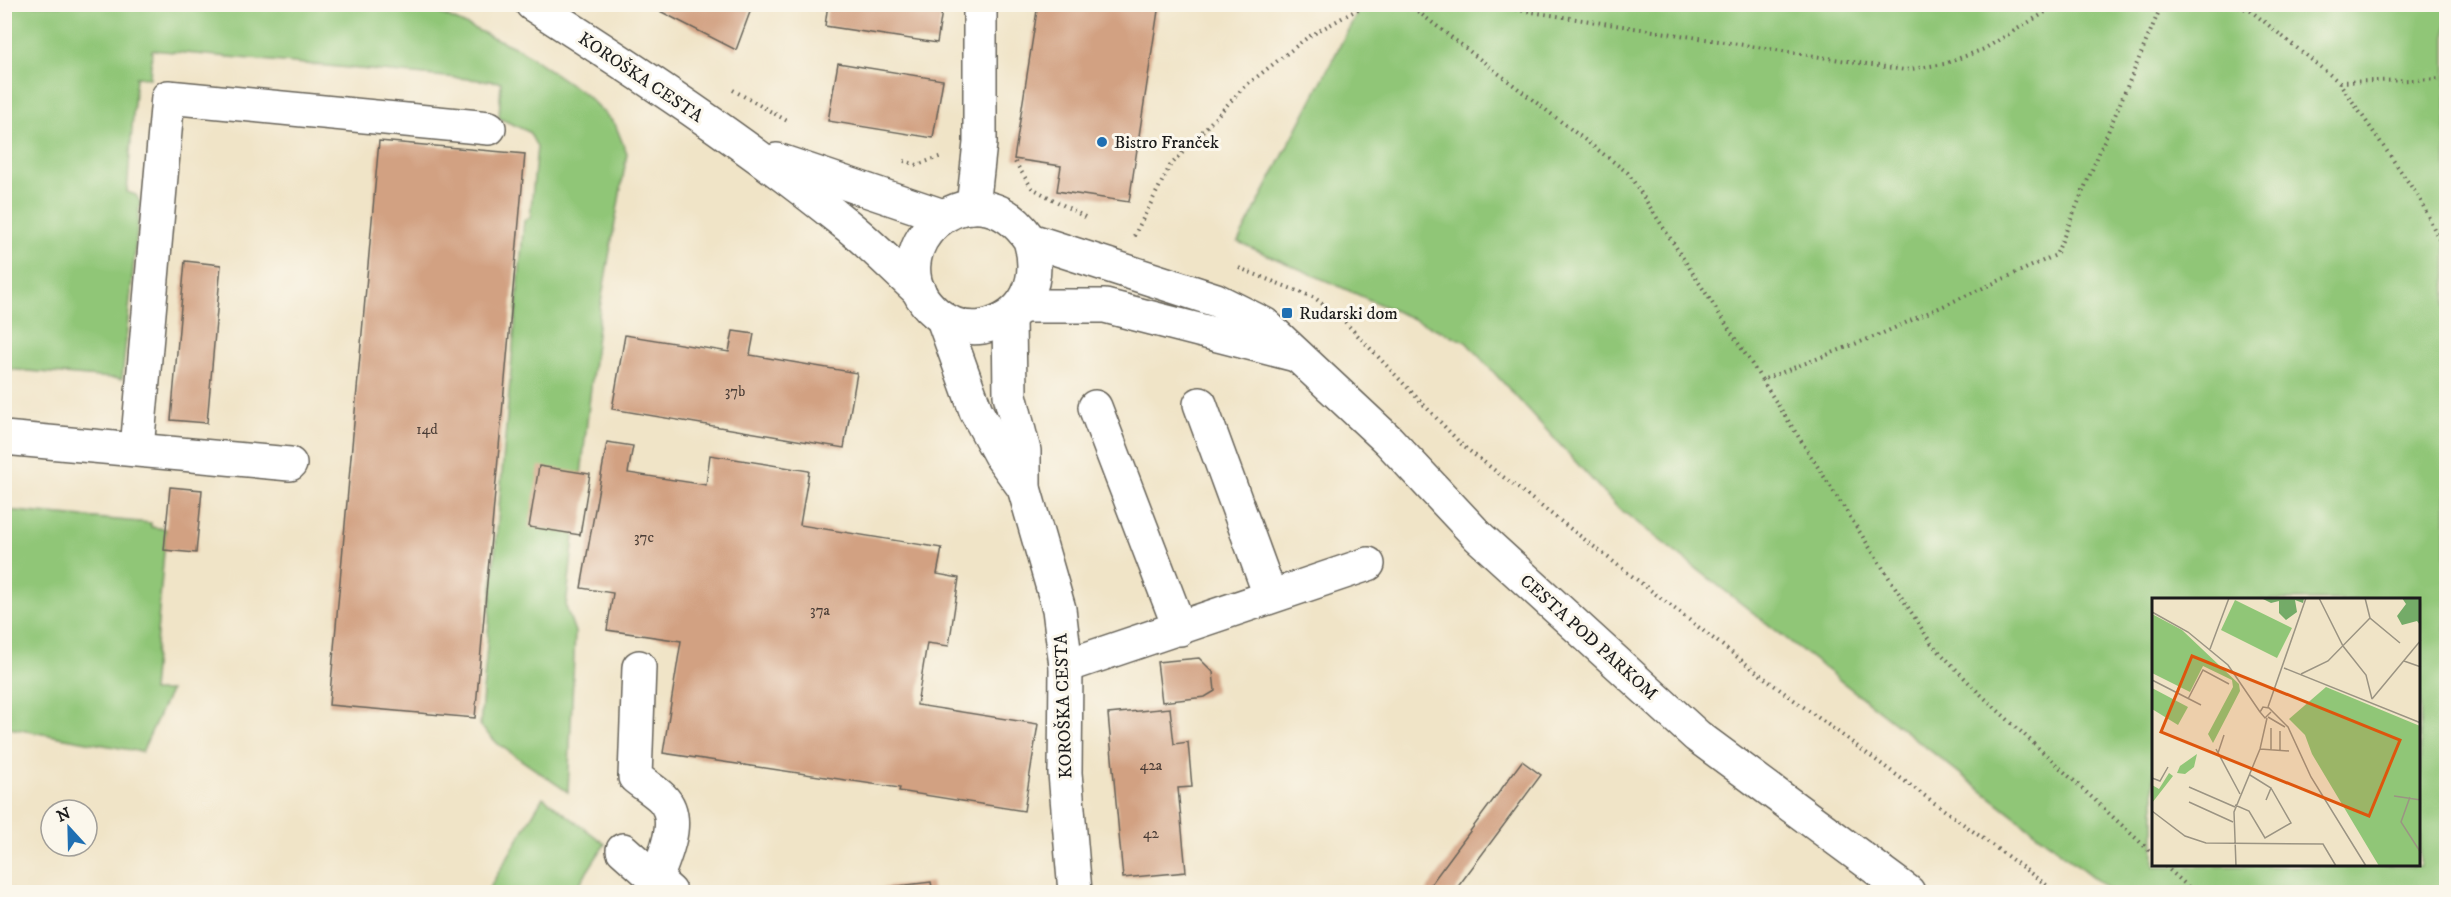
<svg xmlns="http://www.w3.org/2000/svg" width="2451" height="897" font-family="'IM FELL DW Pica',serif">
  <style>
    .green { fill: #90c677; stroke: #56714a; stroke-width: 1.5; fill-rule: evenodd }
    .building { fill: #d2a182 }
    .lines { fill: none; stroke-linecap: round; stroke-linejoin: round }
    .minor-casing { stroke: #666258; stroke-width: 36 }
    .major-casing { stroke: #666258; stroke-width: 36 }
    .path { stroke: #666258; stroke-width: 4; stroke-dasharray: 1.5 4.5; stroke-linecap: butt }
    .minor { stroke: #fff; stroke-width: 33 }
    .major { stroke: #fff; stroke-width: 33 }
    .poi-dot { fill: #1f6fb2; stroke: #fbf7ec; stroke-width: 2 }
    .labels { text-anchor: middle; stroke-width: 6; stroke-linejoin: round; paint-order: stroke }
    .number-label { font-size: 15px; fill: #4a3d36 }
    .street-label { font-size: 18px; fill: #1c1c1c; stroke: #fbf7ec }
    .poi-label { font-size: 18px; fill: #1c1c1c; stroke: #fbf7ec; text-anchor: start }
    .inset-road { fill: none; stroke: #9b9483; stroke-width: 1.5 }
    .view { fill: #de560d; fill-opacity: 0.15; stroke: #de560d; stroke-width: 3 }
    .inset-edge { fill: none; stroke: #1c1c1c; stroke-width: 3 }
  </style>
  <rect width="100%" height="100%" fill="#fbf7ec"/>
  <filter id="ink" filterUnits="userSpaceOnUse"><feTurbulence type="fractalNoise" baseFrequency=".0167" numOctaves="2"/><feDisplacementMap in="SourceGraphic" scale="12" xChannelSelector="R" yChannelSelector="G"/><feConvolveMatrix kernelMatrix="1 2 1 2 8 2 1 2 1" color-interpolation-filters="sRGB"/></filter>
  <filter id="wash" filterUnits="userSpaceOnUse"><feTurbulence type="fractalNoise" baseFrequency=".008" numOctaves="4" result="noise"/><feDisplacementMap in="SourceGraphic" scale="24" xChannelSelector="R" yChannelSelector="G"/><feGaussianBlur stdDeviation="1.35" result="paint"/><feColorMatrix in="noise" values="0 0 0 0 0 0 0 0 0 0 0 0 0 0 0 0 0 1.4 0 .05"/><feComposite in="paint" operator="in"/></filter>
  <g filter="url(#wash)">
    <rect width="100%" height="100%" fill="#f0e4c7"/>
    <g class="green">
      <polygon points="4,5 422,5 521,50 586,95 615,124 627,154 600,308 566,607 575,632 568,792 498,744 480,726 524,220 530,218 537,147 529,132 499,118 501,82 152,50 150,78 136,77 127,192 136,195 140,202 122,379 5,369"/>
      <path d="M1361,5H2446V892H2112L1616,506L1466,342L1238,242ZM2154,600H2420V866H2154Z"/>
      <polygon points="5,510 151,523 151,527 166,529 152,691 170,691 142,752 5,727"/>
      <polygon points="543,797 605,844 574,892 487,892"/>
    </g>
    <g id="blocks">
      <g class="building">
        <polygon points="646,4 753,4 736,50"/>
        <polygon points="828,4 943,4 937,43 825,26"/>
        <polygon points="1038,4 1159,4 1129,202 1057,191 1061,166 1014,159"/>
        <polygon points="838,63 943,80 933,138 828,121"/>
        <polygon points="379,141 525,154 475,718 329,705"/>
        <polygon points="185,261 221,265 207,423 171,420"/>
        <polygon points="733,331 754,334 750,355 857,373 844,448 612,409 625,335 729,352"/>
        <polygon points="607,442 633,446 628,473 706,485 710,455 809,471 800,525 942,548 937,574 959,578 949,646 927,643 917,705 1038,724 1024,811 899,791 900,788 663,753 681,641 607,630 613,593 581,588"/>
        <polygon points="539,466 590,474 580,535 529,527"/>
        <polygon points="170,487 202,490 196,553 164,550"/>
        <polygon points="1199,658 1213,672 1215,691 1205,697 1162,702 1157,662"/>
        <polygon points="1170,708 1174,744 1188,742 1192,787 1178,788 1186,872 1123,878 1108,714"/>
        <polygon points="1522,761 1541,775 1454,892 1425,892"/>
        <polygon points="931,882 933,892 865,892 864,890"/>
      </g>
    </g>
  </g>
  <g filter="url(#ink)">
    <use href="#blocks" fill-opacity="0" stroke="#666258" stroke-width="1.5"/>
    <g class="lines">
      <g class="minor-casing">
        <g id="minor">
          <path d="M532,4C638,72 744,142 842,221C869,242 894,268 919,291"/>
          <polyline points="777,160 943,216"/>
          <polyline points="1009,317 1010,395 1024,451 1024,488 1059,609 1066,666 1065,773 1075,892"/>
          <polyline points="943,319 976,411 1000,455 1024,488"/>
          <polyline points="1200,404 1270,595"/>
          <polyline points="1095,407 1180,629"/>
          <polyline points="4,438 290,464"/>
          <polyline points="137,449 168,97 489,128"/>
          <polyline points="1066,666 1368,564"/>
          <path d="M639,667L635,777C643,784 654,790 662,798C683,819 664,856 656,879"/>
          <polyline points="623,850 670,892"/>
        </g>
      </g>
      <g class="major-casing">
        <g id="major">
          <polyline points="973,207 980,143 980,4"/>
          <path d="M1030,240C1042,281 1026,318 983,327C966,330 949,324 936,313C868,256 971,154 1030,240L1216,300L1264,324L1388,440L1478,536L1697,736L1908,892"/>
          <polyline points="1022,306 1105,306 1292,354"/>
        </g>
      </g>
      <g class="path">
        <polyline points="1408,4 1628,173 1762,380 1881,334 2056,255 2162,4"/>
        <polyline points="1480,4 1905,70 1944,64 1984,49 2059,4"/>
        <polyline points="2233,4 2251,11 2339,82 2420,199 2446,254"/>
        <polyline points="2340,82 2446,79"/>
        <polyline points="733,90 789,122"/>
        <polyline points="904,161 917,165 942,156"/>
        <polyline points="1015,162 1032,188 1085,217"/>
        <polyline points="1134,236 1170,166 1244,87 1308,37 1367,4"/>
        <polyline points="1239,268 1315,298 1345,322 1463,446 1775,686 2056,892"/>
        <polyline points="1762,380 1931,643 1978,692 2154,855"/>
        <polyline points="2165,866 2194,892"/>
      </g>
      <use href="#minor" class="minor"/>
      <use href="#major" class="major"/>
    </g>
  </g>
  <g class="poi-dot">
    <circle cx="1102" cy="142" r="6"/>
    <rect x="1281" y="307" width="12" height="12" rx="3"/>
  </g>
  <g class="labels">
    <g class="number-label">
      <text x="735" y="396">37b</text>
      <text x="427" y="434">14d</text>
      <text x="644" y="542">37c</text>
      <text x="820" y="615">37a</text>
      <text x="1151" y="770">42a</text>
      <text x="1151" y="838">42</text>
    </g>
    <g class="street-label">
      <text transform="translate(641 77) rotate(34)" y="6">KOROŠKA CESTA</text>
      <text transform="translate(1589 637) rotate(42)" y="6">CESTA POD PARKOM</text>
      <text transform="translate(1063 706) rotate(-92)" y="6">KOROŠKA CESTA</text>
    </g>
    <g class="poi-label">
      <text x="1114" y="148">Bistro Franček</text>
      <text x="1299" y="319">Rudarski dom</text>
    </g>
  </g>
  <g transform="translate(2152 598)">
    <rect width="268" height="268" fill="#f0e4c7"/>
    <path d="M83,2L140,30L125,60L69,32ZM0,16L30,32L87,86L88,93L61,145L56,136L81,89L80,82L51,68L38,94L0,75ZM174,89L268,128V268H227L160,156L153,137L137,121ZM0,90L36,109L26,127L0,111ZM45,156L42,169L33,176L25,175L28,168ZM17,175L21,178L0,205V187L7,191Z" fill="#90c677"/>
    <path d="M109,0H152L151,5L143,2L145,14L134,22L127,15V3L119,5ZM250,0H268V27L265,23L250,27L245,18L254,6Z" fill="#74ab68"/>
    <path class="inset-road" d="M167,0L191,48L214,77L220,101M213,0L218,20L248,45M0,14L36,34L76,67L108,114M58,51L77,0M252,63L269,69M132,70L269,125M149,76L176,63L218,20M0,82L49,107M36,101L51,72L77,86M220,101L269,42M116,109L154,0M119,114L113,120L108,114L111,109L117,110L136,129L159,179L214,268M116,119L133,129M64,151L88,196M108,151L137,153M119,152V130M128,152V133M66,155L72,137M98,177L119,190L114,202M0,180L8,183L16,169M37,189L83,209M242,198L269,202M258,199L249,224L269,255M37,204L81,224M83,207L97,213L113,240L139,225L119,190M0,213L33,238L54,245L171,246L184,268M84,268L82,214L108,151L115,120"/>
    <path class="view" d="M40,58L248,142L217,218L9,134Z"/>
    <rect width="268" height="268" class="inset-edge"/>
  </g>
  <rect width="2451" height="897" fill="none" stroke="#fbf7ec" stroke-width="24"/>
  <g transform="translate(69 828) rotate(338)"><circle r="28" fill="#fbf7ec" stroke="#a29f99" stroke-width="1.5"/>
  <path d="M0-4.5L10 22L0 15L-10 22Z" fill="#1f6fb2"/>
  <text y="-9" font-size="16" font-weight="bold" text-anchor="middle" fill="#1c1c1c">N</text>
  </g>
</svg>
